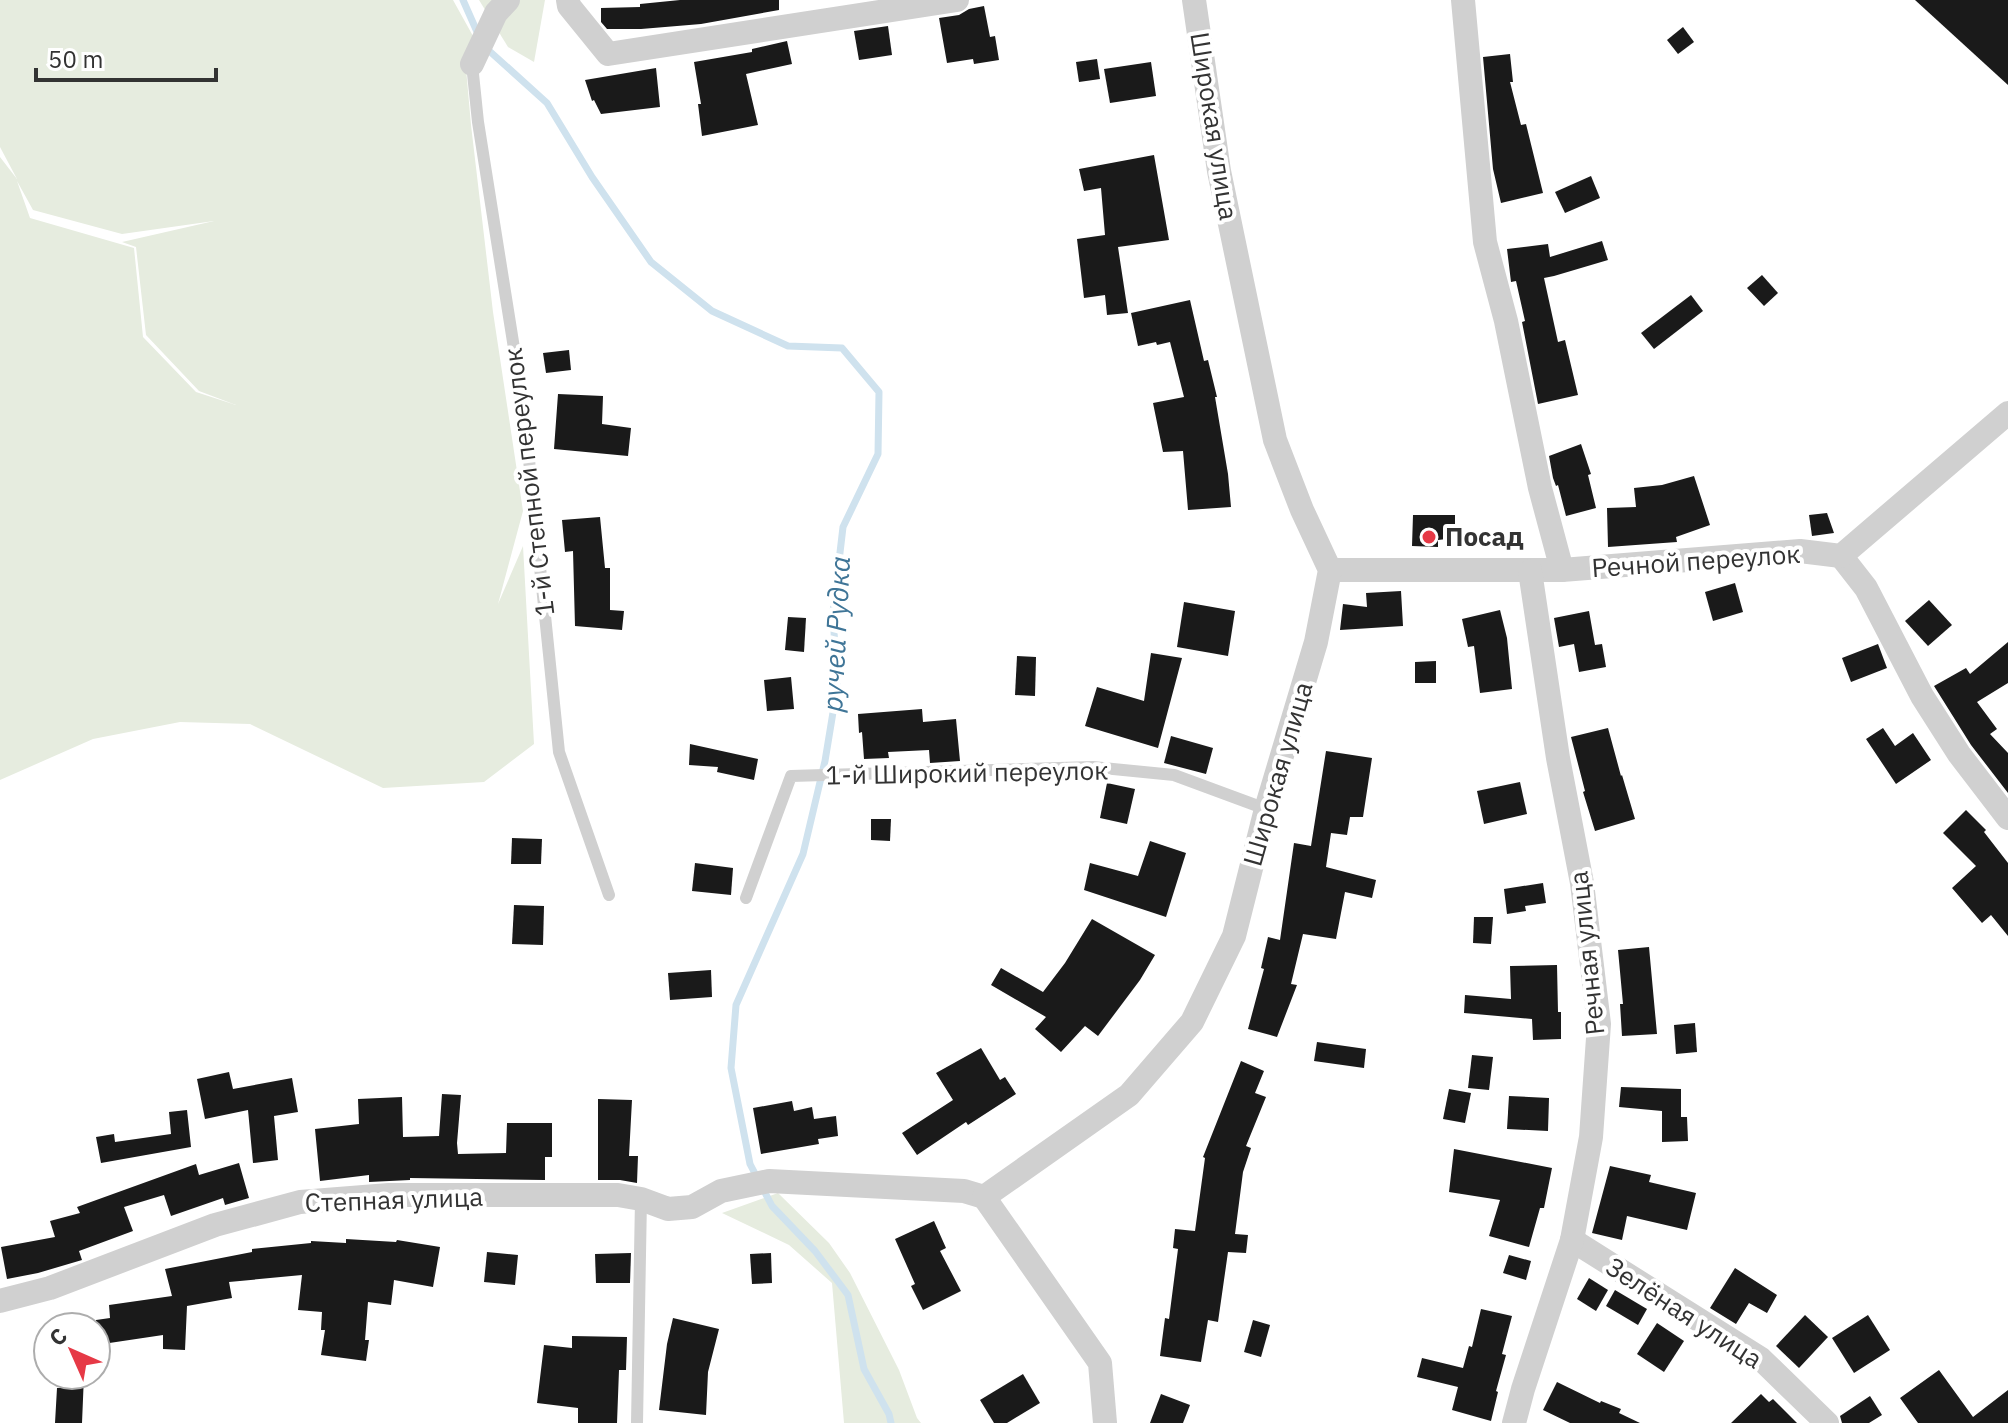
<svg xmlns="http://www.w3.org/2000/svg" width="2008" height="1423" font-family="'IBM Plex Sans',sans-serif">
  <style>
    .green { fill: #e6ecdf; fill-rule: evenodd }
    .lines { fill: none; stroke-linecap: round; stroke-linejoin: round }
    .stream { stroke: #cfe2ee; stroke-width: 7 }
    .building { fill: #1a1a1a }
    .lane { stroke: #d0d0d0; stroke-width: 12 }
    .street { stroke: #d0d0d0; stroke-width: 24 }
    .poi-dot { fill: #e63946; stroke: #fff; stroke-width: 3 }
    .labels { text-anchor: middle; stroke-width: 8; stroke-linejoin: round; paint-order: stroke }
    .street-label { font-size: 26px; fill: #333; stroke: #fff }
    .poi-label { font-size: 26px; font-weight: bold; fill: #333; stroke: #fff; text-anchor: start }
    .water-label { font-size: 28px; font-style: italic; fill: #3f7597; stroke: #fff }
  </style>
  <rect width="100%" height="100%" fill="#fff"/>
  <g class="green">
    <path d="M0,0H453L473,36L465,57L471,125L493,312L523,511L498,604L523,546L534,744L484,782L383,788L250,724L180,722L93,739L0,780V157L17,179L0,147ZM17,181L33,210L122,234L214,221L122,242L136,247L146,335L199,391L236,405L196,392L143,337L134,248L30,218Z"/>
    <polygon points="479,0 545,0 534,62 508,47"/>
    <polygon points="778,1193 829,1243 850,1273 899,1370 917,1418 921,1423 844,1423 832,1283 789,1245 722,1213"/>
  </g>
  <g class="lines">
    <g class="stream">
      <polyline points="463,0 478,34"/>
      <polyline points="486,48 547,103 592,177 651,262 712,311 788,346 842,348 879,392 878,454 843,527 833,612 837,688 825,761 803,854 736,1005 731,1068 750,1164 772,1206 815,1251 848,1295 864,1369 889,1414 891,1423"/>
    </g>
  </g>
  <g class="building">
    <polygon points="680,0 779,0 779,10 701,24 641,29 607,29 601,22 601,8 640,7 640,4"/>
    <polygon points="1915,0 2008,0 2008,85"/>
    <polygon points="984,6 990,37 995,36 999,60 974,64 973,59 947,63 939,18 959,15 969,9"/>
    <polygon points="888,26 892,55 859,60 854,31"/>
    <polygon points="1683,27 1694,42 1678,54 1667,40"/>
    <polygon points="787,41 792,64 746,74 758,125 702,136 698,104 701,104 694,62 752,52 752,49"/>
    <polygon points="1510,54 1513,82 1510,82 1521,125 1526,124 1543,193 1501,203 1493,169 1483,57"/>
    <polygon points="1097,59 1100,79 1079,82 1076,62"/>
    <polygon points="1151,62 1156,96 1110,103 1104,69"/>
    <polygon points="656,68 660,107 601,114 594,100 592,101 585,80"/>
    <polygon points="1154,155 1169,240 1118,247 1128,313 1107,315 1105,295 1084,298 1077,239 1105,235 1101,188 1084,191 1079,169"/>
    <polygon points="1591,176 1600,198 1565,213 1555,192"/>
    <polygon points="1602,241 1608,260 1554,276 1544,278 1558,342 1565,340 1578,395 1538,404 1522,322 1525,321 1516,281 1511,282 1507,249 1548,244 1550,257"/>
    <polygon points="1762,275 1778,293 1764,306 1747,288"/>
    <polygon points="1691,295 1703,311 1654,349 1641,333"/>
    <polygon points="1190,300 1204,361 1208,360 1217,397 1215,397 1228,474 1231,507 1188,510 1183,451 1163,452 1153,403 1184,397 1170,342 1157,345 1156,342 1138,346 1131,313"/>
    <polygon points="569,350 571,370 546,373 543,353"/>
    <polygon points="558,394 603,396 602,424 631,428 628,456 554,449"/>
    <polygon points="1581,444 1591,474 1588,475 1596,508 1566,516 1558,485 1556,486 1553,478 1549,456"/>
    <polygon points="1694,476 1710,525 1676,537 1677,542 1608,547 1607,508 1636,507 1634,488 1662,485"/>
    <polygon points="1827,513 1834,533 1812,536 1809,515"/>
    <polygon points="1413,515 1455,515 1455,538 1438,540 1438,547 1412,546"/>
    <polygon points="600,517 605,568 610,568 610,610 624,611 622,630 575,626 573,551 565,552 562,520"/>
    <polygon points="1735,583 1743,612 1713,621 1705,592"/>
    <polygon points="1401,591 1403,626 1340,630 1343,604 1367,607 1366,593"/>
    <polygon points="1929,600 1952,625 1928,646 1905,621"/>
    <polygon points="1184,602 1235,611 1228,656 1177,647"/>
    <polygon points="1500,610 1507,638 1512,689 1480,693 1474,646 1468,647 1462,619"/>
    <polygon points="1589,611 1595,645 1602,644 1606,667 1579,672 1574,644 1559,647 1554,618"/>
    <polygon points="788,617 806,618 804,652 785,650"/>
    <polygon points="2008,642 2008,683 1977,702 1997,729 1990,734 2008,753 2008,793 1971,745 1934,686 1966,668 1970,674"/>
    <polygon points="1878,644 1887,668 1851,682 1842,658"/>
    <polygon points="1151,653 1182,658 1158,748 1085,726 1097,687 1144,701"/>
    <polygon points="1017,656 1036,657 1035,696 1015,695"/>
    <polygon points="1436,661 1436,683 1415,683 1415,662"/>
    <polygon points="791,677 794,709 767,711 764,680"/>
    <polygon points="922,709 923,722 956,719 960,761 930,763 929,750 888,752 889,758 864,759 862,732 859,733 858,714"/>
    <polygon points="1608,728 1621,776 1622,775 1635,819 1595,831 1583,792 1585,791 1571,737"/>
    <polygon points="1883,728 1895,746 1913,733 1931,760 1896,784 1866,739"/>
    <polygon points="1171,736 1213,748 1206,774 1164,763"/>
    <polygon points="690,744 758,759 754,780 717,772 718,767 689,765"/>
    <polygon points="1326,751 1372,758 1363,817 1350,817 1347,835 1331,833 1326,867 1376,880 1372,898 1345,892 1336,939 1303,934 1291,984 1297,985 1277,1037 1248,1029 1264,969 1261,968 1268,937 1280,940 1294,843 1311,846"/>
    <polygon points="1520,782 1527,814 1484,824 1477,791"/>
    <polygon points="1107,783 1135,789 1127,824 1100,818"/>
    <polygon points="1966,810 1986,830 1984,832 2008,863 2008,936 1991,915 1982,923 1952,888 1976,866 1943,833"/>
    <polygon points="871,819 891,819 890,841 871,840"/>
    <polygon points="512,838 542,839 541,864 511,864"/>
    <polygon points="1150,841 1186,853 1166,917 1084,890 1090,863 1138,876"/>
    <polygon points="695,863 733,868 731,895 692,891"/>
    <polygon points="1543,883 1546,903 1525,906 1526,911 1507,914 1504,889"/>
    <polygon points="514,905 544,906 543,945 512,944"/>
    <polygon points="1474,917 1493,917 1491,944 1473,943"/>
    <polygon points="1092,919 1155,955 1140,980 1098,1036 1085,1026 1061,1052 1035,1029 1046,1017 991,985 1001,968 1043,992 1065,963"/>
    <polygon points="1649,947 1657,1034 1622,1036 1620,1004 1623,1004 1618,950"/>
    <polygon points="1557,965 1558,1012 1561,1012 1561,1039 1533,1040 1532,1019 1464,1013 1465,995 1511,999 1510,966"/>
    <polygon points="711,970 712,997 670,1000 668,973"/>
    <polygon points="1695,1023 1697,1052 1676,1054 1674,1025"/>
    <polygon points="1317,1042 1366,1049 1364,1068 1314,1061"/>
    <polygon points="981,1048 1000,1080 1005,1077 1016,1094 968,1125 966,1122 917,1155 902,1133 953,1100 936,1073"/>
    <polygon points="1472,1055 1493,1057 1489,1090 1468,1088"/>
    <polygon points="1241,1061 1264,1071 1255,1093 1266,1097 1246,1146 1251,1148 1243,1172 1235,1234 1248,1235 1246,1253 1228,1252 1218,1322 1208,1320 1201,1362 1160,1356 1165,1318 1169,1319 1178,1249 1173,1248 1175,1229 1195,1231 1205,1158 1203,1157"/>
    <polygon points="229,1072 233,1089 292,1078 298,1112 274,1116 278,1160 253,1163 248,1110 205,1119 197,1079"/>
    <polygon points="1621,1087 1681,1089 1681,1117 1687,1117 1688,1141 1662,1142 1662,1111 1619,1107"/>
    <polygon points="1449,1089 1471,1093 1465,1123 1443,1119"/>
    <polygon points="442,1094 461,1095 457,1143 458,1154 506,1153 507,1123 552,1123 552,1157 545,1157 545,1180 410,1178 410,1180 369,1182 369,1175 320,1181 315,1129 359,1124 358,1099 402,1097 403,1137 439,1136"/>
    <polygon points="1509,1096 1549,1098 1548,1131 1507,1129"/>
    <polygon points="598,1099 632,1100 629,1156 638,1156 637,1183 620,1180 598,1180"/>
    <polygon points="792,1101 794,1111 812,1107 814,1119 836,1116 838,1136 818,1139 819,1144 761,1154 753,1108"/>
    <polygon points="187,1110 191,1147 101,1163 96,1137 114,1134 115,1142 171,1134 169,1112"/>
    <polygon points="1454,1149 1552,1168 1544,1208 1540,1208 1529,1247 1489,1236 1500,1200 1449,1192"/>
    <polygon points="239,1163 249,1198 225,1205 223,1198 171,1216 164,1195 124,1207 133,1231 79,1251 82,1260 38,1273 7,1279 1,1247 55,1237 50,1221 80,1213 77,1207 196,1164 199,1175"/>
    <polygon points="1610,1166 1651,1175 1649,1182 1696,1193 1687,1230 1627,1216 1622,1240 1592,1233"/>
    <polygon points="934,1221 946,1248 940,1251 961,1291 923,1310 911,1286 915,1284 895,1239"/>
    <polygon points="346,1239 396,1242 397,1240 440,1247 433,1287 394,1280 391,1305 368,1302 365,1340 369,1340 366,1361 321,1355 325,1330 321,1330 322,1312 298,1310 302,1275 229,1282 232,1298 187,1306 185,1350 163,1349 163,1335 96,1345 96,1320 110,1318 109,1305 172,1296 165,1269 252,1252 252,1249 311,1243 311,1241 346,1243"/>
    <polygon points="487,1252 518,1255 515,1285 484,1282"/>
    <polygon points="631,1253 630,1283 596,1283 595,1254"/>
    <polygon points="771,1253 772,1283 752,1284 750,1254"/>
    <polygon points="1509,1255 1531,1261 1526,1280 1503,1273"/>
    <polygon points="1735,1268 1777,1295 1767,1313 1749,1303 1736,1324 1710,1308"/>
    <polygon points="1589,1278 1608,1290 1596,1311 1577,1299"/>
    <polygon points="1615,1290 1647,1309 1638,1325 1606,1306"/>
    <polygon points="1481,1309 1512,1316 1502,1354 1506,1355 1496,1391 1498,1392 1491,1421 1452,1410 1458,1387 1417,1377 1422,1358 1463,1368 1469,1346 1472,1347"/>
    <polygon points="1805,1315 1828,1337 1799,1368 1776,1346"/>
    <polygon points="1868,1315 1890,1350 1854,1373 1832,1338"/>
    <polygon points="673,1318 719,1329 708,1372 706,1415 659,1410 667,1344"/>
    <polygon points="1253,1320 1270,1325 1261,1357 1244,1352"/>
    <polygon points="1657,1323 1684,1341 1664,1372 1637,1354"/>
    <polygon points="572,1336 627,1337 626,1370 619,1370 617,1423 578,1423 578,1408 537,1403 544,1345 572,1348"/>
    <polygon points="1939,1370 1973,1417 2008,1390 2008,1423 1918,1423 1900,1398"/>
    <polygon points="1023,1374 1040,1403 1007,1423 994,1423 980,1400"/>
    <polygon points="61,1375 84,1375 82,1423 55,1423 57,1388 64,1388"/>
    <polygon points="1557,1382 1600,1403 1601,1401 1621,1409 1619,1413 1640,1423 1570,1423 1543,1410"/>
    <polygon points="1161,1394 1190,1405 1183,1423 1150,1423"/>
    <polygon points="1761,1394 1769,1402 1773,1399 1797,1423 1731,1423"/>
    <polygon points="1870,1396 1882,1415 1869,1423 1842,1423 1840,1416"/>
  </g>
  <g class="lines">
    <g class="lane">
      <polyline points="472,64 478,122 524,411 559,752 609,895"/>
      <polyline points="746,898 791,776 1093,767 1174,775 1266,809"/>
      <polyline points="637,1423 641,1199"/>
    </g>
    <g class="street">
      <polyline points="568,0 569,6 608,54 957,0"/>
      <polyline points="1463,0 1485,242 1506,321 1540,488 1562,570"/>
      <polyline points="472,64 496,13 508,0"/>
      <polyline points="1841,556 1866,588 1922,696 1959,754 2008,818"/>
      <polyline points="1330,570 1562,570 1800,551 1841,556 2008,413"/>
      <polyline points="1572,1240 1761,1359 1827,1423"/>
      <polyline points="0,1301 50,1288 215,1225 300,1202 389,1195 618,1195 641,1199 668,1209 692,1207 721,1191 769,1181 964,1191 984,1197"/>
      <polyline points="1105,1423 1100,1363 984,1197 1129,1095 1192,1022 1234,936 1266,809 1316,642 1330,570 1302,510 1275,440 1219,171 1194,0"/>
      <polyline points="1514,1423 1523,1389 1572,1240 1591,1137 1599,1024 1582,883 1558,758 1530,571"/>
    </g>
  </g>
  <circle class="poi-dot" cx="1429" cy="537" r="8"/>
  <g class="labels">
    <g class="street-label">
      <text transform="translate(1214 126) rotate(81)" y="9">Широкая улица</text>
      <text transform="translate(529 482) rotate(-97)" y="9">1-й Степной переулок</text>
      <text transform="translate(1696 561) rotate(-4)" y="9">Речной переулок</text>
      <text transform="translate(967 773) rotate(-1)" y="9">1-й Широкий переулок</text>
      <text transform="translate(1278 774) rotate(-74)" y="9">Широкая улица</text>
      <text transform="translate(1587 953) rotate(-96)" y="9">Речная улица</text>
      <text transform="translate(394 1200) rotate(-2)" y="9">Степная улица</text>
      <text transform="translate(1684 1313) rotate(33)" y="9">Зелёная улица</text>
    </g>
    <g class="poi-label">
      <text x="1445" y="546">Посад</text>
    </g>
    <g class="water-label">
      <text transform="translate(836 634) rotate(-87)" y="10">ручей Рудка</text>
    </g>
  </g>
  <g transform="translate(72 1351) rotate(315)"><circle r="38" fill="#ffffff" stroke="#adadad" stroke-width="2"/>
  <path d="M0-6L14 30L0 20L-14 30Z" fill="#e63946"/>
  <text y="-12" font-size="22" font-weight="bold" text-anchor="middle" fill="#333333">С</text>
  </g>
  <path d="M36 68v12h180v-12" fill="none" stroke="#333333" stroke-width="4"/>
  <text x="48" y="68" font-size="24" fill="#333333" stroke="#ffffff" stroke-width="6" paint-order="stroke">50 m</text>
</svg>
